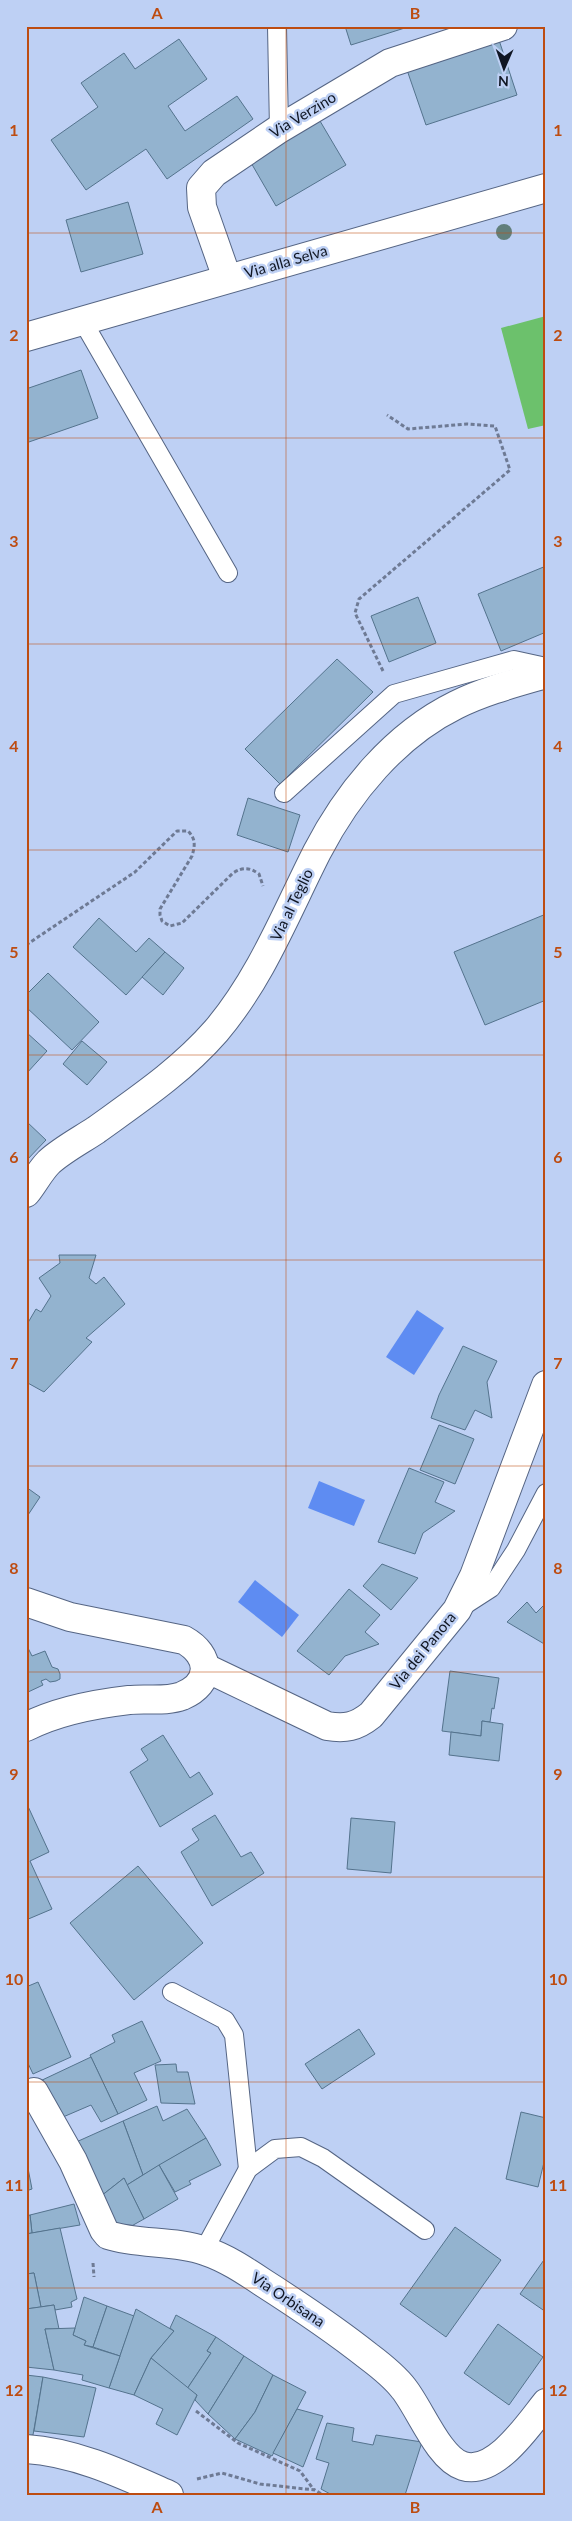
<svg xmlns="http://www.w3.org/2000/svg" width="572" height="2521" font-family="Lato,sans-serif">
  <style>
    .green { fill: #6cc16c }
    .water { fill: #5e8cf2 }
    .building { fill: #93b3cf; stroke: #54738d }
    .lines { fill: none; stroke-linecap: round; stroke-linejoin: round }
    .lane-casing { stroke: #556584; stroke-width: 20 }
    .street-casing { stroke: #556584; stroke-width: 30 }
    .secondary-casing { stroke: #556584; stroke-width: 30 }
    .path { stroke: #6e7a94; stroke-width: 3; stroke-dasharray: 4 2.5; stroke-linecap: butt }
    .lane { stroke: #fff; stroke-width: 18 }
    .street { stroke: #fff; stroke-width: 28 }
    .secondary { stroke: #fff; stroke-width: 28 }
    .tree { fill: #627f7b }
    .grid { fill: none; stroke: #bd4c11; stroke-width: 1; stroke-opacity: 0.55 }
    .labels { text-anchor: middle; stroke-width: 5; stroke-linejoin: round; paint-order: stroke }
    .street-label { font-size: 15px; fill: #101623; stroke: #bed0f4 }
    .neatline { fill: none; stroke: #bd4c11; stroke-width: 2 }
    .grid-label { font-size: 16px; text-anchor: middle; font-weight: bold; fill: #bd4c11 }
  </style>
  <rect width="100%" height="100%" fill="#bed0f4"/>
  <polygon class="green" points="546,316 546,425 528,429 501,328"/>
  <g class="water">
    <polygon points="417,1310 444,1328 414,1375 386,1357"/>
    <polygon points="319,1481 365,1500 354,1526 308,1508"/>
    <polygon points="255,1580 299,1615 282,1637 238,1602"/>
  </g>
  <g class="building">
    <polygon points="345,26 411,26 351,45"/>
    <polygon points="179,39 207,79 168,106 185,131 237,96 253,119 167,179 146,149 86,190 51,140 98,107 81,83 124,53 135,69"/>
    <polygon points="499,40 517,95 426,125 407,70"/>
    <polygon points="320,121 346,165 276,206 250,161"/>
    <polygon points="128,202 143,254 81,272 66,220"/>
    <polygon points="81,370 98,418 26,443 26,389"/>
    <polygon points="546,566 546,632 501,651 478,594"/>
    <polygon points="418,597 436,643 389,662 371,616"/>
    <polygon points="337,659 373,692 280,784 245,749"/>
    <polygon points="248,798 300,815 288,852 237,835"/>
    <polygon points="546,914 546,1000 485,1025 454,952"/>
    <polygon points="99,918 136,952 149,938 165,952 126,995 73,947"/>
    <polygon points="165,952 184,968 163,995 142,977"/>
    <polygon points="48,973 99,1022 72,1050 26,1007 26,995"/>
    <polygon points="26,1032 47,1051 26,1074"/>
    <polygon points="82,1041 107,1062 87,1085 63,1064"/>
    <polygon points="26,1121 46,1140 26,1161"/>
    <polygon points="59,1255 96,1255 89,1278 96,1284 104,1277 125,1304 86,1338 92,1342 44,1392 26,1382 26,1326 36,1309 41,1312 51,1296 39,1278 60,1263"/>
    <polygon points="463,1346 497,1361 487,1382 492,1418 475,1410 465,1430 431,1418 439,1395"/>
    <polygon points="439,1425 474,1439 455,1484 420,1470"/>
    <polygon points="409,1468 444,1482 435,1502 455,1511 423,1533 415,1554 378,1542"/>
    <polygon points="26,1487 40,1497 26,1518"/>
    <polygon points="382,1564 418,1578 391,1610 363,1586"/>
    <polygon points="349,1589 380,1615 365,1632 379,1644 345,1656 329,1675 297,1651"/>
    <polygon points="527,1602 536,1613 546,1603 546,1645 507,1622"/>
    <polygon points="28,1648 32,1656 45,1651 52,1667 58,1669 60,1674 60,1679 56,1681 50,1682 46,1679 41,1681 43,1685 26,1693"/>
    <polygon points="450,1671 499,1678 494,1709 492,1708 490,1722 482,1721 481,1736 442,1731"/>
    <polygon points="482,1721 503,1724 499,1761 449,1755 451,1732 481,1736"/>
    <polygon points="163,1735 190,1778 199,1772 213,1794 160,1827 130,1772 148,1760 141,1749"/>
    <polygon points="26,1802 49,1852 30,1861 52,1909 26,1920"/>
    <polygon points="215,1815 241,1857 251,1852 264,1873 212,1906 181,1852 199,1840 192,1829"/>
    <polygon points="351,1818 395,1822 391,1873 347,1869"/>
    <polygon points="138,1866 203,1943 134,2000 70,1923"/>
    <polygon points="38,1982 71,2057 33,2074 26,2059 26,1987"/>
    <polygon points="142,2021 161,2061 134,2073 147,2100 118,2114 90,2055 115,2042 112,2035"/>
    <polygon points="359,2029 375,2054 322,2089 305,2064"/>
    <polygon points="91,2057 118,2114 101,2122 91,2105 56,2120 38,2082"/>
    <polygon points="176,2064 177,2072 188,2072 195,2104 161,2103 155,2065"/>
    <polygon points="157,2106 163,2121 187,2109 206,2138 143,2175 123,2121"/>
    <polygon points="521,2112 546,2118 546,2154 538,2187 506,2179"/>
    <polygon points="123,2121 143,2175 127,2185 124,2178 96,2200 74,2143"/>
    <polygon points="206,2138 221,2165 189,2181 191,2184 175,2192 159,2165"/>
    <polygon points="26,2158 32,2189 26,2191"/>
    <polygon points="159,2165 178,2199 144,2219 127,2185"/>
    <polygon points="124,2178 144,2219 119,2233 96,2200"/>
    <polygon points="74,2204 80,2225 32,2233 30,2215"/>
    <polygon points="30,2215 32,2233 26,2234 26,2216"/>
    <polygon points="455,2227 501,2260 446,2337 400,2304"/>
    <polygon points="60,2228 77,2299 71,2302 72,2307 55,2310 54,2305 41,2307 34,2273 26,2274 26,2234"/>
    <polygon points="546,2257 546,2312 520,2294"/>
    <polygon points="34,2273 41,2307 26,2309 26,2274"/>
    <polygon points="84,2297 107,2306 93,2347 84,2345 86,2341 73,2335"/>
    <polygon points="54,2305 59,2329 45,2329 54,2370 26,2367 26,2309"/>
    <polygon points="107,2306 134,2316 120,2356 93,2347"/>
    <polygon points="136,2309 174,2331 151,2358 134,2395 109,2388"/>
    <polygon points="176,2315 216,2337 207,2351 211,2353 187,2389 151,2358 174,2331 170,2328"/>
    <polygon points="498,2324 543,2357 509,2405 464,2373"/>
    <polygon points="75,2328 73,2335 86,2341 84,2345 120,2356 109,2388 82,2380 83,2375 54,2370 45,2329"/>
    <polygon points="216,2337 244,2356 208,2414 195,2400 197,2395 187,2389 211,2353 207,2351"/>
    <polygon points="244,2356 273,2375 255,2412 235,2439 208,2414"/>
    <polygon points="151,2358 197,2395 177,2435 156,2424 163,2409 134,2395"/>
    <polygon points="26,2375 43,2377 33,2435 26,2436"/>
    <polygon points="273,2375 306,2392 272,2456 235,2439 255,2412"/>
    <polygon points="43,2377 96,2388 84,2437 34,2431"/>
    <polygon points="297,2409 323,2416 303,2467 273,2453"/>
    <polygon points="327,2423 354,2428 352,2441 373,2445 376,2435 422,2442 405,2495 332,2495 321,2489 329,2463 316,2459"/>
  </g>
  <g class="lines">
    <g class="lane-casing">
      <g id="lane">
        <polyline points="277,26 279,129"/>
        <polyline points="82,320 228,573"/>
        <polyline points="284,793 394,694 514,660 546,667"/>
        <polyline points="460,1608 491,1588 516,1550 546,1493"/>
        <polyline points="172,1992 225,2020 234,2035 248,2169"/>
        <polyline points="204,2250 248,2169 275,2149 301,2147 323,2158 425,2230"/>
      </g>
    </g>
    <g class="street-casing">
      <g id="street">
        <polyline points="227,278 202,207 201,188 214,173 279,129 390,63 503,26"/>
        <path d="M26,1602L70,1617L184,1640C211,1655 213,1683 182,1696C166,1702 146,1698 129,1700C94,1704 57,1711 26,1727"/>
        <path d="M206,1668L327,1726C345,1729 356,1727 371,1715L457,1610L474,1576L546,1385"/>
        <path d="M34,2092L73,2161L104,2230L108,2235C139,2245 174,2240 205,2251C226,2258 244,2270 262,2282C298,2305 334,2329 368,2356C380,2365 395,2377 404,2389C420,2409 439,2459 463,2466C495,2476 529,2424 546,2403"/>
        <path d="M26,2449C76,2452 124,2475 169,2495"/>
      </g>
    </g>
    <g class="secondary-casing">
      <g id="secondary">
        <polyline points="26,337 546,188"/>
        <path d="M26,1193C34,1183 40,1171 49,1162C62,1150 81,1140 96,1130C139,1099 181,1071 216,1031C261,978 286,913 317,852C348,792 395,735 456,705C484,691 515,683 546,674"/>
      </g>
    </g>
    <g class="path">
      <polyline points="383,671 355,613 359,599 510,470 495,426 467,424 408,429 387,415"/>
      <path d="M26,945L135,872L177,831H188C196,839 195,846 192,856L160,909V915L162,921L170,926L182,923L233,873C243,867 249,867 259,874L263,886"/>
      <polyline points="93,2263 94,2277"/>
      <polyline points="196,2411 238,2443 300,2471 314,2490"/>
      <polyline points="197,2479 222,2473 260,2484 315,2490 323,2495"/>
    </g>
    <use href="#lane" class="lane"/>
    <use href="#street" class="street"/>
    <use href="#secondary" class="secondary"/>
  </g>
  <circle class="tree" cx="504" cy="232" r="8"/>
  <path class="grid" d="M286,26V2495M26,233H546M26,438H546M26,644H546M26,850H546M26,1055H546M26,1260H546M26,1466H546M26,1672H546M26,1877H546M26,2082H546M26,2288H546"/>
  <g class="labels">
    <g class="street-label">
      <text transform="translate(303 115) rotate(-31)" y="5">Via Verzino</text>
      <text transform="translate(286 262) rotate(-16)" y="5">Via alla Selva</text>
      <text transform="translate(292 905) rotate(-64)" y="5">Via al Teglio</text>
      <text transform="translate(423 1651) rotate(-51)" y="5">Via dei Panora</text>
      <text transform="translate(288 2300) rotate(34)" y="5">Via Orbisana</text>
    </g>
  </g>
  <rect width="572" height="2521" fill="none" stroke="#bed0f4" stroke-width="55"/>
  <g transform="translate(504 68) rotate(182)" stroke="#bed0f4" stroke-width="4" paint-order="stroke">
  <path d="M0-4L9 19L0 12L-9 19Z" fill="#101623"/>
  <text y="-8" font-size="14" font-weight="bold" text-anchor="middle" fill="#101623">N</text>
  </g>
  <rect x="28" y="28" width="516" height="2466" class="neatline"/>
  <g class="grid-label">
    <text x="157" y="19">A</text>
    <text x="415" y="19">B</text>
    <text x="14" y="136">1</text>
    <text x="558" y="136">1</text>
    <text x="14" y="341">2</text>
    <text x="558" y="341">2</text>
    <text x="14" y="547">3</text>
    <text x="558" y="547">3</text>
    <text x="14" y="752">4</text>
    <text x="558" y="752">4</text>
    <text x="14" y="958">5</text>
    <text x="558" y="958">5</text>
    <text x="14" y="1163">6</text>
    <text x="558" y="1163">6</text>
    <text x="14" y="1369">7</text>
    <text x="558" y="1369">7</text>
    <text x="14" y="1574">8</text>
    <text x="558" y="1574">8</text>
    <text x="14" y="1780">9</text>
    <text x="558" y="1780">9</text>
    <text x="14" y="1985">10</text>
    <text x="558" y="1985">10</text>
    <text x="14" y="2191">11</text>
    <text x="558" y="2191">11</text>
    <text x="14" y="2396">12</text>
    <text x="558" y="2396">12</text>
    <text x="157" y="2513">A</text>
    <text x="415" y="2513">B</text>
  </g>
</svg>
